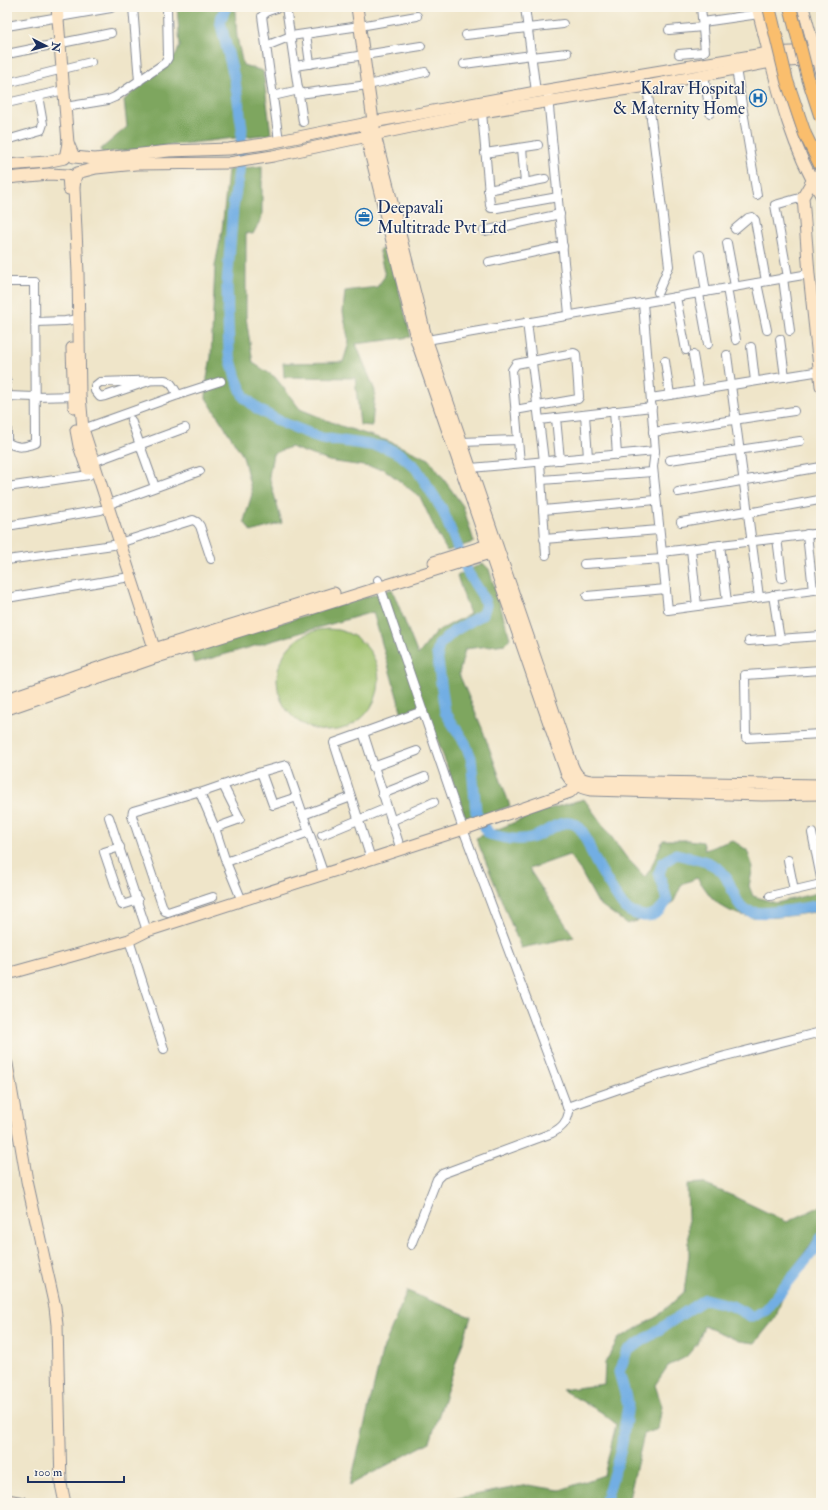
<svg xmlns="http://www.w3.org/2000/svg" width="828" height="1510" font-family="'IM FELL Double Pica',serif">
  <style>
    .green { fill: #9dc06a; stroke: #5c7864 }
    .forest { fill: #7ea65e; stroke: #4c6a5e }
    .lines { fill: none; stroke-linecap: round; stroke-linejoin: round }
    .river { stroke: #72aee3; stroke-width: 11 }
    .street-casing { stroke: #858a94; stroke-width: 10 }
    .secondary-casing { stroke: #858a94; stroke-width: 13 }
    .street { stroke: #fff; stroke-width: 8 }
    .secondary { stroke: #fde5c5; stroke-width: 11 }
    .primary-bridge-casing { stroke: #858a94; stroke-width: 14; stroke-linecap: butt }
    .primary-bridge { stroke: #fabe6d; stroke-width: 12 }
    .labels { text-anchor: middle; stroke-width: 3; stroke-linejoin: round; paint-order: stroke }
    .poi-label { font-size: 17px; fill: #1b2f5e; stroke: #fbf7ec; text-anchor: end }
  </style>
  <rect width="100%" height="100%" fill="#fbf7ec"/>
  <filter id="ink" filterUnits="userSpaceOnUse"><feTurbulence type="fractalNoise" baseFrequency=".025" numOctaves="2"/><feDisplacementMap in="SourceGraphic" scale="8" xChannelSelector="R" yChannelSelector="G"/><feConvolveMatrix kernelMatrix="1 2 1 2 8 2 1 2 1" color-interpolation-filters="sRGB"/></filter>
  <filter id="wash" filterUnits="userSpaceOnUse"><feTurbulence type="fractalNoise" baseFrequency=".012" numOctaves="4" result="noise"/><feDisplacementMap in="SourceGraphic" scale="16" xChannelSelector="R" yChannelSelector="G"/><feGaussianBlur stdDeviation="0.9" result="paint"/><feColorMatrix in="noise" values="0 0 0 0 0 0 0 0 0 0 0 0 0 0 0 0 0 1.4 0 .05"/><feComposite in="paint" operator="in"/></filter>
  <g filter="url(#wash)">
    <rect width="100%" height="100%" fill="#efe5c9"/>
    <circle class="green" cx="328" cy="680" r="51"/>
    <g class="forest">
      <path d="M177,7H244L235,10L237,37L243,65L263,71L271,134C215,140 159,147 102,153L101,149L127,127L124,100L175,56L180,46Z"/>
      <polygon points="262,166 262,217 253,234 246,233 246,317 253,363 275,377 300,409 341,426 388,441 429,459 463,506 474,542 447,551 437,533 420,497 384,469 329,461 290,447 273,454 269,476 282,523 251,532 244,521 252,494 243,456 206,398 207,378 211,357 215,266 222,230 228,170"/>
      <polygon points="388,248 411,337 356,344 375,391 372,426 360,425 355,378 284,377 283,363 343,362 349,343 343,312 345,291 377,287 385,276 379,250"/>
      <polygon points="483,563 489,569 510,638 505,644 465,649 459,674 482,728 510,806 467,821 424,703 402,714 373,612 195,663 190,651 392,589 418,655 436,632 470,614 457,576"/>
      <path d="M584,799L626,857L645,877L651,868L663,840H689L703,842L705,850L732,840L747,850L753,867L749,886L753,896L776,903L821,892V911C785,916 741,928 712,898C707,892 702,884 697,878L682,884L674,901L663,913L627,924L598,903L580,870L569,855L529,869L574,937L521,948L476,838L545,810Z"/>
      <polygon points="701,1183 733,1196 787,1222 821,1206 821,1230 790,1273 776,1317 755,1343 739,1341 704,1326 697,1344 686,1357 668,1366 655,1385 662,1406 658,1429 644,1434 628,1503 437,1503 463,1497 528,1485 560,1490 604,1475 616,1424 601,1412 562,1390 604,1384 605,1363 618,1339 658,1316 684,1292 689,1255 687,1184"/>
      <polygon points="407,1291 471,1317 430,1442 350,1485 382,1352"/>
    </g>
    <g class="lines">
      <g class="river">
        <path d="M226,7L220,21L235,81L242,128L239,172L233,208L227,285L229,353L236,378L244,397L259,410L285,424L321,438L384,447L400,454L416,468L442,509L468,573L482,595L486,605L483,614L454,631L439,645L437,654L445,712L465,743L471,758L476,812L489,834C504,838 519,842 534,837C546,833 562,817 576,825C585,830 589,848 593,856C597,865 620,903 625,908C631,913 637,915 644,916C655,917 663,908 667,900L659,873L663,863L676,854C691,858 712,860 723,873C732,883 735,907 748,911C762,916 805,908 821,905"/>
        <polyline points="605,1503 621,1449 628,1405 619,1372 627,1351 705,1299 732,1306 752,1317 766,1310 814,1250 821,1238"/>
      </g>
    </g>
  </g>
  <g filter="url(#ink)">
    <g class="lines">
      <g class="street-casing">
        <g id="street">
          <polyline points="133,7 139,81"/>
          <polyline points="286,7 303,122"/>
          <polyline points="525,7 536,92"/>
          <polyline points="703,22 759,14"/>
          <polyline points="7,26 111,8"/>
          <polyline points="669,30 703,27"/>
          <polyline points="306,34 310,64"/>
          <polyline points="466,35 563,24"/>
          <polyline points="266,46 291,36 360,26 417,16"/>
          <polyline points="7,54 111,33"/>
          <polyline points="679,54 703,52 705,51 701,7"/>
          <polyline points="532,57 567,53"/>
          <polyline points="464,64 532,55"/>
          <polyline points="295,66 421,46"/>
          <polyline points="736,69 757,195"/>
          <polyline points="704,75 710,113"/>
          <polyline points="7,83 91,62"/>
          <polyline points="647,86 669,266 658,292"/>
          <polyline points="299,94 368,85 425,72"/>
          <polyline points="273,96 299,90"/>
          <polyline points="548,97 569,314"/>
          <polyline points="7,103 64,90"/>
          <polyline points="65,107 108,100 115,97 165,63 168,58 167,7"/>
          <polyline points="482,112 490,205 491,208 497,208 558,197"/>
          <polyline points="7,140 41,130 43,124 38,96"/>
          <polyline points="279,141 262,16 268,11 280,7"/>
          <polyline points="522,148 525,183"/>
          <polyline points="485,153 538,145"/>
          <polyline points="488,190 545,179"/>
          <polyline points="735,229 748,218 752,217 755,220 766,281"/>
          <polyline points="484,231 560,214"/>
          <polyline points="727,243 735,286"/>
          <polyline points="700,255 706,292"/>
          <polyline points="489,262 563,246"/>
          <polyline points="788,277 775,205 803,197"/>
          <polyline points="783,278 790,331"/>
          <path d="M7,282H35L36,443C25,447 18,449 7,442V382"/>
          <polyline points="757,283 767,330"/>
          <polyline points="727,288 736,340"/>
          <polyline points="699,294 708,344"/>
          <polyline points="676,297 686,350"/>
          <polyline points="643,303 655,451 653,467 668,610 821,589"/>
          <polyline points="36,322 65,321 79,319"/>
          <polyline points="527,322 544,461"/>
          <polyline points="780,339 785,377"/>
          <polyline points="421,341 809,274"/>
          <polyline points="751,347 755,381"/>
          <polyline points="693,355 699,390"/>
          <polyline points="727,355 759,597"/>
          <polyline points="665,361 670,395"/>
          <path d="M152,380L105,396L100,397L95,391V386L100,382L164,380C172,381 174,389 178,395"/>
          <polyline points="7,396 35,397 78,396"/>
          <polyline points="651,398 821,371"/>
          <polyline points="515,410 578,399 579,397 576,354 574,353 516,364 512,370 520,463"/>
          <polyline points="614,411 617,455"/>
          <polyline points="585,415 588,457"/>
          <polyline points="556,418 560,460"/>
          <polyline points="131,420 155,487"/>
          <polyline points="539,420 652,407"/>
          <polyline points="83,429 178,395 221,381"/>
          <polyline points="653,432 794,411"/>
          <polyline points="462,442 518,440"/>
          <polyline points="670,460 800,441"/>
          <polyline points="93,462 185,428"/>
          <polyline points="540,462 546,555"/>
          <polyline points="471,468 655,451"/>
          <polyline points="541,480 653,472"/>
          <polyline points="7,487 89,475"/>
          <polyline points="678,492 821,467"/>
          <polyline points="107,505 200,471"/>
          <polyline points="543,510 656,500"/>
          <polyline points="748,513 819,500"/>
          <polyline points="681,522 747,511"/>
          <polyline points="7,526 101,510"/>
          <polyline points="807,534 813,590"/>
          <polyline points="777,538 782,578"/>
          <polyline points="544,539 659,530"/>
          <polyline points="119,543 193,520 197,522 200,526 211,559"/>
          <polyline points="720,545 727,602"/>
          <polyline points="691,549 697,606"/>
          <polyline points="662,552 821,533"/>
          <polyline points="7,560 113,545"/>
          <polyline points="584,564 663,559"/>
          <path d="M378,580L463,829L569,1112C567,1123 561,1128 552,1133L442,1174L437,1179L411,1245"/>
          <polyline points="773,595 780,640"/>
          <polyline points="587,596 666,589"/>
          <polyline points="7,598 124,578"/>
          <polyline points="749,641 821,636"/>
          <polyline points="821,670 745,675 746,738 821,734"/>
          <polyline points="363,732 401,850"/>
          <polyline points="373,767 417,751"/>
          <polyline points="261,772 273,805 297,797 286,765 261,772 200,793 215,828 226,862 309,832 324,875"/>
          <polyline points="197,792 133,811 132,816 163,908 165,911 168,912 213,897"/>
          <polyline points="382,794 425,777"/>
          <polyline points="297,797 309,832"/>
          <polyline points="303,815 351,797"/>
          <polyline points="109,817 147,931"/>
          <polyline points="391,821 434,802"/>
          <polyline points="215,828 240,819 223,785"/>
          <polyline points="812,833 821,878"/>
          <polyline points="322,835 387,808"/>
          <polyline points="120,847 104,852 122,905 138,900"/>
          <polyline points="371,859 334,743 423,711"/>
          <polyline points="788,860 794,890"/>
          <polyline points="226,862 242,901"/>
          <polyline points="770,896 821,884"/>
          <polyline points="129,940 164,1049"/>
          <polyline points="567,1107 659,1075 725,1056 821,1032"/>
        </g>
      </g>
      <g class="secondary-casing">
        <g id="secondary">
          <path d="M357,7L375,135L427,341L572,765C576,775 579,779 591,781L821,785"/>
          <path d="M757,7C774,71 786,139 821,195"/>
          <polyline points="803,7 821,73"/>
          <path d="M365,123L366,136L417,342L567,775C573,785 580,788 591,790L762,795L821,794"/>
          <polyline points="68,143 74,157 95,159 169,151 229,149 264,144 373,122 536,92 769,53 815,51 821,53"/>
          <polyline points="7,165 46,162 65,158 68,143 57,7"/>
          <polyline points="821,172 812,181 803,197 809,274 821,386"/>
          <polyline points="7,178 49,174 68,175 69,189"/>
          <polyline points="72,348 74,407"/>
          <polyline points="76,430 79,446 87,469"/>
          <polyline points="434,562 494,543"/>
          <polyline points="157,657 83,429 80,396 78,273 74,188 75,179 77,173 96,168 136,164 229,163 273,156 482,112 647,86 771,62 821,59"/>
          <polyline points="7,699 154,649 334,593"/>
          <polyline points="7,709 157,657 496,551"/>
          <polyline points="7,974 129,940 147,931 470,827 570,792 576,786 578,780"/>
          <polyline points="7,1064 27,1181 55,1307 57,1325 61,1484 65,1503"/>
          <polyline points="7,1500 23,1503"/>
        </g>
      </g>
      <use href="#street" class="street"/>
      <use href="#secondary" class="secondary"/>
      <g class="primary-bridge-casing">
        <g id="primary-bridge">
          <polyline points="769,7 787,81 805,134 821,167"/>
          <polyline points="790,7 808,78 821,118"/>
        </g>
      </g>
      <use href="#primary-bridge" class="primary-bridge"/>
    </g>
  </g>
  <defs>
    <g id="hospital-ring" transform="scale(0.9)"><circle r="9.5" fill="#fbf7ec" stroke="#1f6fb2" stroke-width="1.5"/><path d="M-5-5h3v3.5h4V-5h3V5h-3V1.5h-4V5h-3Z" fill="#1f6fb2"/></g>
    <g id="office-ring" transform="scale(0.9)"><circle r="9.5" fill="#fbf7ec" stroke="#1f6fb2" stroke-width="1.5"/><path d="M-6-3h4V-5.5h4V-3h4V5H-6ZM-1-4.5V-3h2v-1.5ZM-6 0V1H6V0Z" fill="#1f6fb2"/></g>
  </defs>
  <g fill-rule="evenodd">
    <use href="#hospital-ring" x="758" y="98"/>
    <use href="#office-ring" x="364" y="217"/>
  </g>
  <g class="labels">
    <g class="poi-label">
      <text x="745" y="94">Kalrav Hospital<tspan x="745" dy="20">&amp; Maternity Home</tspan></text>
      <text x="377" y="213" text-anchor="start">Deepavali<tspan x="377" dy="20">Multitrade Pvt Ltd</tspan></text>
    </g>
  </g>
  <rect width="828" height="1510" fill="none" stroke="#fbf7ec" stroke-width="24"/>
  <g transform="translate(46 46) rotate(96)" stroke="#fbf7ec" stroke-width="3" paint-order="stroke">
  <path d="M0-3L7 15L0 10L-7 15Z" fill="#1b2f5e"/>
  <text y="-6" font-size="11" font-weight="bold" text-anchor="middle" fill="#1b2f5e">N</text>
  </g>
  <path d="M28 1476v6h96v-6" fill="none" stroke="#1b2f5e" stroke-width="2"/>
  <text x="34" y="1476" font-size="12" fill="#1b2f5e" stroke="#fbf7ec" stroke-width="3" paint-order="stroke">100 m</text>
</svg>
